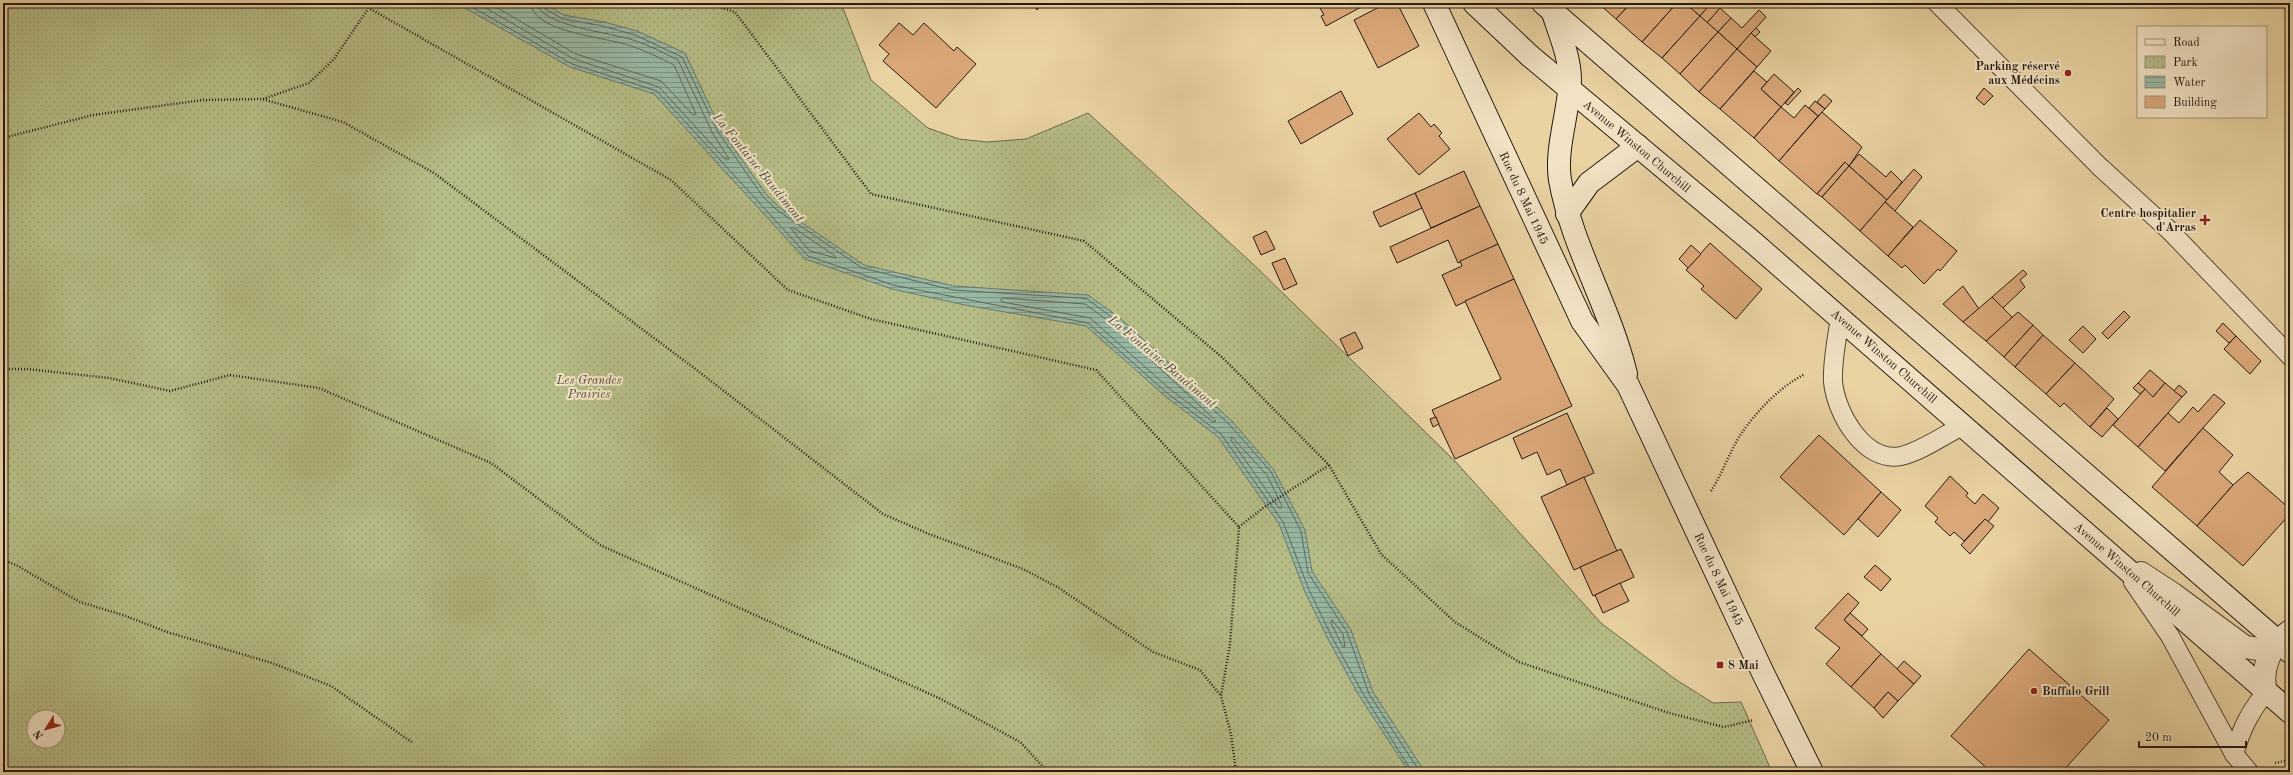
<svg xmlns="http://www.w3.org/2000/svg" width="2293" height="775" font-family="'Old Standard TT',serif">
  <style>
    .park { fill: url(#park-dots); stroke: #6d6a4c; fill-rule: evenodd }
    .water { fill: url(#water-rules); stroke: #6a786a }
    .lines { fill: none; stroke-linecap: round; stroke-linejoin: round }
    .shore { stroke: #5e685b; stroke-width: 1 }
    .building { fill: #daa778; stroke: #241912 }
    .lane-casing { stroke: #564836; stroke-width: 20 }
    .street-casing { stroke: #564836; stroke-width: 24 }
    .secondary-casing { stroke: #241912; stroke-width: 24 }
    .path { stroke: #241912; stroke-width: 2.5; stroke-dasharray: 1 2; stroke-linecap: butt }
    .lane { stroke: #f1e2c3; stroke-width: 18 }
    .street { stroke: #f1e2c3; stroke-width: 22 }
    .secondary { stroke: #f1e2c3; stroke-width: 22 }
    .poi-dot { fill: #8f2418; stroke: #f1e2c3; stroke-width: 1.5 }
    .labels { text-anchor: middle; stroke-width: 4; stroke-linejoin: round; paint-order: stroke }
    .poi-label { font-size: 12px; font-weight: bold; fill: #241912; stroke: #f1e2c3; text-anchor: end }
    .street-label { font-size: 12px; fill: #241912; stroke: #f1e2c3 }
    .park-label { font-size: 12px; font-style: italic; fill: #504a35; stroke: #f1e2c3 }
    .water-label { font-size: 13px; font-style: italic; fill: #47493e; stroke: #f1e2c3 }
  </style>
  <defs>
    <pattern id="park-dots" width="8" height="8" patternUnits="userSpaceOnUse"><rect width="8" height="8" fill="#b6bc86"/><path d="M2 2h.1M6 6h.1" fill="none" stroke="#9ca173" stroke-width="1.8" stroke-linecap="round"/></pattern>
    <pattern id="water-rules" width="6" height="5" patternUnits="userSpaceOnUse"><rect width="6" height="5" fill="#98b8a4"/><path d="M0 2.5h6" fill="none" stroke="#7c9584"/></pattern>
  </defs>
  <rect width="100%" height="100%" fill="#ead3a3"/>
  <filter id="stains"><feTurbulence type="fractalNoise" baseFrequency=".005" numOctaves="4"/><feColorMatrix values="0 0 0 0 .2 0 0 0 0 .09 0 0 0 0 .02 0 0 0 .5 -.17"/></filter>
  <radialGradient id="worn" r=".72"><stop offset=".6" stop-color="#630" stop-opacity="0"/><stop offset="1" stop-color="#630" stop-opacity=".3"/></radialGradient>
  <path class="park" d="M3,3H841L871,80L928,128L959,139L987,142L1026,139L1088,113L1253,264L1454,460L1601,623L1675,679L1713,703L1741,702L1772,772H3ZM34,717H58V741H34Z"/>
  <polygon class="water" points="456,3 544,3 564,15 604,22 637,31 685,53 721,130 766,194 779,207 864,265 954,286 1088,295 1120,318 1233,422 1274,470 1305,530 1312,571 1351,630 1373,692 1425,772 1409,772 1358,694 1328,639 1305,592 1279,524 1218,437 1165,396 1086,326 965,305 892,289 805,259 654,94 570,67"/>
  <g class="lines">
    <g class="shore">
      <polyline points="465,3 572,64 657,91 808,256 893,285 1088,323 1167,393 1221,434 1283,522 1309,590 1332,637 1362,692 1412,772"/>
      <path d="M477,3L574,59L659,87L725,159H729L713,134L678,60C664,53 649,45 633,40C614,33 539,26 537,3"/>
      <path d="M489,3L576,54L661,81L693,115L696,114L674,65C660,58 646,51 631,46C608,37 532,33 531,3"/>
      <polyline points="542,3 544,8 563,19 603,26 635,35 682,57 718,132 763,197 777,210 862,268 953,290 1080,298 1087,299 1117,321 1230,425 1271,472 1301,531 1308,573 1347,632 1369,694 1420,772"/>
      <polygon points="791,228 794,228 835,256 836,258 810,251"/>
      <polygon points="1003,298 1085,304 1114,325 1216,421 1213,422 1170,389 1090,318 1002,302 1001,300"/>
      <polygon points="1232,437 1267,475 1282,506 1281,508 1279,508 1231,440"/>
      <polygon points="1332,620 1343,634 1345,647 1343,647 1331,623"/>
    </g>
  </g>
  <g class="building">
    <polygon points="1032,3 1043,3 1037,10"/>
    <polygon points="1324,3 1361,3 1363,6 1326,26 1321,16 1324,15 1320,8 1325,5"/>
    <polygon points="1387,3 1397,3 1419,46 1378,68 1354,20"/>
    <polygon points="1598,3 1631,3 1616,19"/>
    <polygon points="1631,3 1677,3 1642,42 1616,19"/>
    <polygon points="1677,3 1685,3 1700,16 1662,58 1642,42"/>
    <polygon points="1685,3 1711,3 1700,16"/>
    <polygon points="1711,3 1725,3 1707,23 1700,16"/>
    <polygon points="1720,8 1731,18 1718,32 1707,23"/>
    <polygon points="1759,10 1766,17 1737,49 1718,32 1731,18 1742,28"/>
    <polygon points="1700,16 1718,32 1680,74 1662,58"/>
    <polygon points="899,23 913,35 924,23 954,51 957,47 976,64 936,108 883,61 889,54 879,45"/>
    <polygon points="1756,28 1760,32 1755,37 1751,33"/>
    <polygon points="1718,32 1737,49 1699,92 1680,74"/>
    <polygon points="1751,33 1771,51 1757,67 1737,49"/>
    <polygon points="1737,49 1757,67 1720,109 1699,92"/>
    <polygon points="1754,71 1767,82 1761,89 1781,107 1754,138 1720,109"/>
    <polygon points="1774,74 1794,92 1781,107 1761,89"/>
    <polygon points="1798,88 1801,91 1788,105 1785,103"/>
    <polygon points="1984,88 1993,96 1984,105 1976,98"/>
    <polygon points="1341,91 1353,114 1301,144 1288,121"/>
    <polygon points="1824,94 1832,101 1825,109 1817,102"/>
    <polygon points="1815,101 1825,109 1818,116 1809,108"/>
    <polygon points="1805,105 1818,116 1779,161 1754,138 1781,107 1794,118"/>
    <polygon points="1822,112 1862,147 1849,166 1845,162 1817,194 1779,161"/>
    <polygon points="1419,113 1431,127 1434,124 1442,133 1439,136 1450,149 1419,175 1387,139"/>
    <polygon points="1859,154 1886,177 1891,171 1902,182 1887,200 1849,166"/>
    <polygon points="1845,162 1849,166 1822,197 1817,194"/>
    <polygon points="1849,166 1887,200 1860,231 1822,197"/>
    <polygon points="1914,169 1922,177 1895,211 1885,202"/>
    <polygon points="1464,171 1480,206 1431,228 1415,193"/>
    <polygon points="1415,193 1422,208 1380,227 1373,212"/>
    <polygon points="1885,202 1913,227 1888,256 1860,231"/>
    <polygon points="1480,206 1498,244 1458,263 1448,240 1397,263 1390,247"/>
    <polygon points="1920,220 1957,251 1940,271 1938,269 1924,284 1905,265 1902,268 1888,256"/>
    <polygon points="1266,231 1275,249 1261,255 1253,237"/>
    <polygon points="1710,243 1762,289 1736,319 1701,289 1704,286 1686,270"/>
    <polygon points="1498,244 1514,279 1456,306 1442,275 1462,266 1460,261"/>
    <polygon points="1691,245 1701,254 1688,268 1679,259"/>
    <polygon points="1285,258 1297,284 1284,290 1272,263"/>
    <polygon points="2023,270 2027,274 2020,280 2025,287 2003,308 1992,297"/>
    <polygon points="1514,279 1572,406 1455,459 1432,410 1501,379 1465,301"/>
    <polygon points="1963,286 1979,309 1963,322 1943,304"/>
    <polygon points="1992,297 2013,318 1986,341 1963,322"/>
    <polygon points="2124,311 2130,317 2108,339 2102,333"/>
    <polygon points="2018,312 2033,325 2004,357 1986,341"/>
    <polygon points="2223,323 2236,336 2229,343 2216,331"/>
    <polygon points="2033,325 2043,335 2015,367 2004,357"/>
    <polygon points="2083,326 2096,339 2083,353 2069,340"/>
    <polygon points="1355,332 1363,348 1348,356 1340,339"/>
    <polygon points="2043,335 2075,363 2046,394 2015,367"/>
    <polygon points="2236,336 2261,361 2250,374 2224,349"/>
    <polygon points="2075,363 2114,399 2090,427 2064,403 2060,407 2046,394"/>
    <polygon points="2150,370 2165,383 2153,397 2138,383"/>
    <polygon points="2138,383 2145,389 2140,394 2133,388"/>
    <polygon points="2165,383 2182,397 2138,447 2113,425 2145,389 2153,397"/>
    <polygon points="2179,385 2187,392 2182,397 2174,391"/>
    <polygon points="2214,394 2225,403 2165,471 2138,447 2168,413 2179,423 2193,407 2198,412"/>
    <polygon points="2107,408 2118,419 2102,437 2090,427"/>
    <polygon points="1567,413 1594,473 1567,485 1560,469 1547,475 1537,452 1522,459 1513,438"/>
    <polygon points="1436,417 1439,424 1433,427 1430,419"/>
    <polygon points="2203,428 2233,455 2219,472 2233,485 2197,526 2152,487"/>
    <polygon points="1819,435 1881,492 1844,535 1780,477"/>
    <polygon points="2248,472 2290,509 2290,514 2243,566 2197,526 2233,485"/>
    <polygon points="1950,476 1968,493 1966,496 1975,504 1983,494 1999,508 1988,522 1985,519 1964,541 1954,532 1950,536 1935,522 1938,518 1925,506"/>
    <polygon points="1584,477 1617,551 1574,570 1541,497"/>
    <polygon points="1881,492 1901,510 1878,537 1858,519"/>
    <polygon points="1985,519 1994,526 1970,554 1961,545"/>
    <polygon points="1621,549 1634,577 1593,596 1580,567"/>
    <polygon points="1875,565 1891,579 1881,591 1864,577"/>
    <polygon points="1620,583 1629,601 1603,613 1595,595"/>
    <polygon points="1848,593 1859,603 1844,620 1881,654 1851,687 1826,664 1840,648 1815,628"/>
    <polygon points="1850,613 1868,629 1862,636 1844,620"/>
    <polygon points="2029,649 2109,720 2062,772 1991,772 1951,736"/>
    <polygon points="1881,654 1914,684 1898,701 1888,692 1874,708 1851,687"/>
    <polygon points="1904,661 1921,676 1914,684 1897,669"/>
    <polygon points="1888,692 1898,701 1883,718 1874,708"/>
  </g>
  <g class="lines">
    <g class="lane-casing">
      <g id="lane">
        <polyline points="1937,3 2100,167 2169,230 2290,356"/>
        <path d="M1840,318C1837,339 1832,360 1833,382C1836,413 1864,463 1901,456C1922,451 1944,435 1964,425"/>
        <polyline points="2133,582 2170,636 2234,754 2249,772"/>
        <path d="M2234,754C2242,728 2249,713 2266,692"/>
      </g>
    </g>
    <g class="street-casing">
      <g id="street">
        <polyline points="2141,573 2173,594 2245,647 2259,649 2278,641"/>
        <path d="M2266,692C2260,669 2271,644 2290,631"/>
      </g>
    </g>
    <g class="secondary-casing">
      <g id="secondary">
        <polyline points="1434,3 1582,321 1628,385 1763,673 1812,772"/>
        <polyline points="1474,3 1530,56 1755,244 2290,712"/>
        <polyline points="1543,3 2290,652"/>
        <path d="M1552,10C1559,32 1570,57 1570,80C1569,112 1555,149 1560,180C1572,247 1610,307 1626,374"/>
        <polyline points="1567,214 1589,183 1638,146"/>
      </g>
    </g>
    <g class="path">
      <polyline points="360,3 671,180 788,290 871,319 1096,370 1239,527 1230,644 1221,696 1231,734 1236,772"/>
      <polyline points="707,3 735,12 871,194 1084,241 1224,359 1329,465 1381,554 1455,622 1519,662 1669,713 1724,727 1754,720"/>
      <polyline points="263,99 309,83 334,59 368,9"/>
      <polyline points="3,138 93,115 203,100 262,99 343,122 434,173 698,371 883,514 929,534 1023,569 1059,588 1153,652 1200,670 1221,696"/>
      <polyline points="3,369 27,369 109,378 170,391 230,375 319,388 491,463 600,545 941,699 1020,742 1048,772"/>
      <path d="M1711,491C1722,474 1729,454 1739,437C1755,413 1779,387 1805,374"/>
      <polyline points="1239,527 1263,508 1329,465"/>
      <polyline points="3,560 16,565 80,602 123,615 167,632 272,663 331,686 413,743"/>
      <polyline points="2275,763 2290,760"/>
    </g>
    <use href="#lane" class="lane"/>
    <use href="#street" class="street"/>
    <use href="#secondary" class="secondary"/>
  </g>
  <g class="poi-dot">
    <circle cx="2068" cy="73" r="4"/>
    <path d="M2203 214h4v4h4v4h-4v4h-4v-4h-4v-4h4z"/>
    <rect x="1716" y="661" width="8" height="8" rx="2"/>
    <circle cx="2034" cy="691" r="4"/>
  </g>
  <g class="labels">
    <g class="poi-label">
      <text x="2060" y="70">Parking réservé<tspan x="2060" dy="14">aux Médécins</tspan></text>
      <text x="2196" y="217">Centre hospitalier<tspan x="2196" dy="14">d'Arras</tspan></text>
      <text x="1728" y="669" text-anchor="start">8 Mai</text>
      <text x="2042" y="695" text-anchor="start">Buffalo Grill</text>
    </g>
    <g class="street-label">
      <text transform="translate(1637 146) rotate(40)" y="4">Avenue Winston Churchill</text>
      <text transform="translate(1524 198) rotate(65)" y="4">Rue du 8 Mai 1945</text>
      <text transform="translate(1884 356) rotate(41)" y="4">Avenue Winston Churchill</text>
      <text transform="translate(2127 569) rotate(41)" y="4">Avenue Winston Churchill</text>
      <text transform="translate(1719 579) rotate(65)" y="4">Rue du 8 Mai 1945</text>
    </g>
    <g class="park-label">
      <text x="589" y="384">Les Grandes<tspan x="589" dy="14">Prairies</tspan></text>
    </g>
    <g class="water-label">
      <text transform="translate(759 167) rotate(51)" y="5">La Fontaine Baudimont</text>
      <text transform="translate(1163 361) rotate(40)" y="5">La Fontaine Baudimont</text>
    </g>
  </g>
  <rect width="2293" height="775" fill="none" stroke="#ead3a3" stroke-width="16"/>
  <rect x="4" y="4" width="2285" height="767" fill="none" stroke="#241912" stroke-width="2"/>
  <rect x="8" y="8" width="2277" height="759" fill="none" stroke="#241912"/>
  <rect x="2137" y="26" width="130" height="92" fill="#f1e2c3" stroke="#9f927c"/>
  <rect x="2145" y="39" width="20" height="6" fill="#f1e2c3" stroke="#9f927c"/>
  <text x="2173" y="46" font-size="12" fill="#241912">Road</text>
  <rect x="2145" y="56" width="20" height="12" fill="url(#park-dots)" stroke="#9f927c"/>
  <text x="2173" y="66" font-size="12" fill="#241912">Park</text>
  <rect x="2145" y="76" width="20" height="12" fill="url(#water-rules)" stroke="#9f927c"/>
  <text x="2173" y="86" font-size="12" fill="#241912">Water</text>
  <rect x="2145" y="96" width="20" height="12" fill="#daa778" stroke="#9f927c"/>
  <text x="2173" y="106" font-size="12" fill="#241912">Building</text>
  <g transform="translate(46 729) rotate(233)"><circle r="19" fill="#f1e2c3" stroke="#9f927c"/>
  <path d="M0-3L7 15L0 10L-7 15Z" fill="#8f2418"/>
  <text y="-6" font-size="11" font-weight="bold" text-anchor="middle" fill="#241912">N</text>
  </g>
  <path d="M2139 741v6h107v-6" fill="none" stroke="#241912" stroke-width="2"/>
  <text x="2145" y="741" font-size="12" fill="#241912" stroke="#f1e2c3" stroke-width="3" paint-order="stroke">20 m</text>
  <rect width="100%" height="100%" filter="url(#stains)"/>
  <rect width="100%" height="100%" fill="url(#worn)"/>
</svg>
